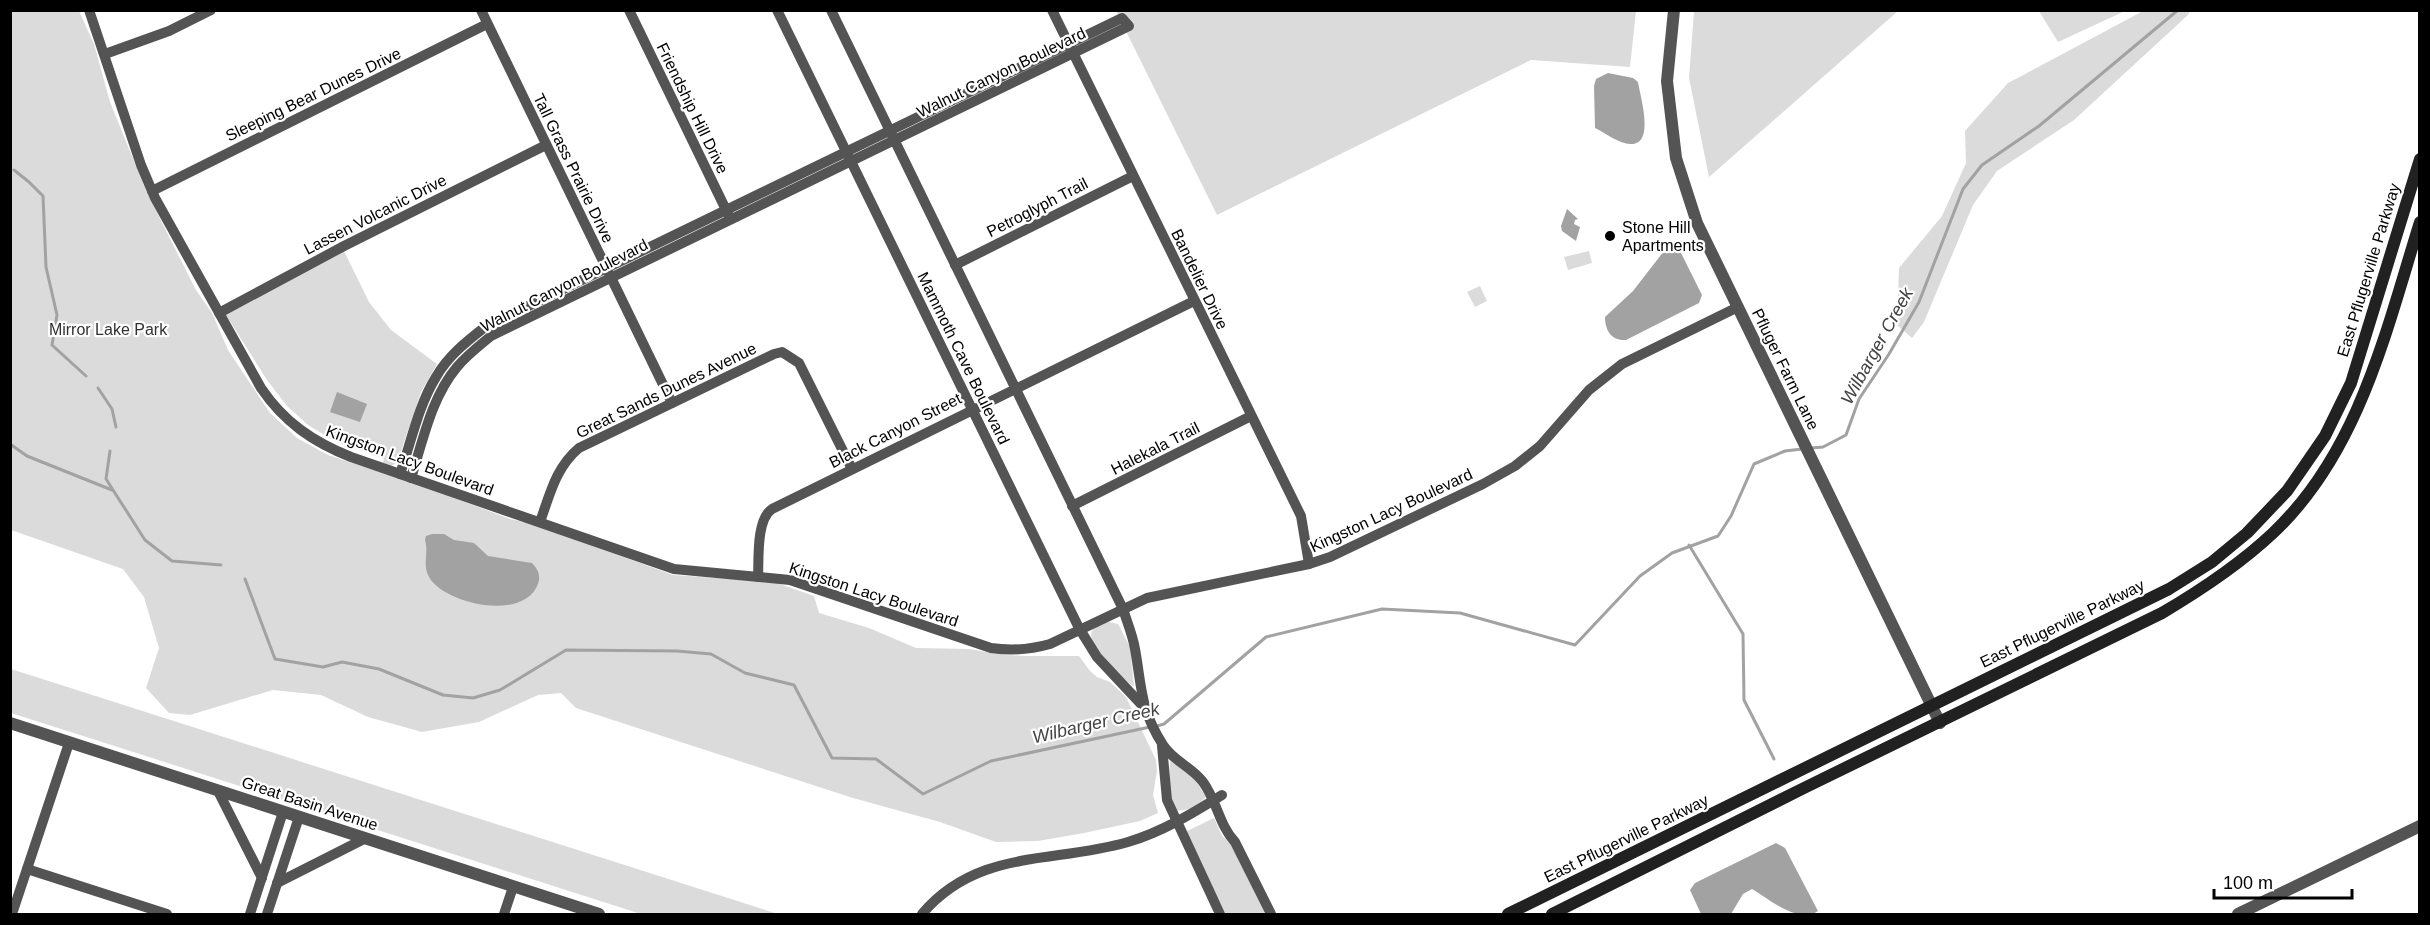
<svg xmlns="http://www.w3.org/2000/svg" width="2430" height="925" font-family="Arial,sans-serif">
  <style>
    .green { fill: #dbdbdb }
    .water { fill: #a2a2a2 }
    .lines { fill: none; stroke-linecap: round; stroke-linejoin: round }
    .stream { stroke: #a2a2a2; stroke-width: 3 }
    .minor { stroke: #545454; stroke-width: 10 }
    .tertiary { stroke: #545454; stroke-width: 12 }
    .secondary { stroke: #212121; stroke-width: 12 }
    .poi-dot { fill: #000; stroke: #fff; stroke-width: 2 }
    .labels { text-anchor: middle; stroke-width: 4.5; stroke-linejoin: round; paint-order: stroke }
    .street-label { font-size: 16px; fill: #000; stroke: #fff }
    .poi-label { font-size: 16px; fill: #000; stroke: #fff; text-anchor: start }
    .park-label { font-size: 16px; fill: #323232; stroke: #fff }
    .water-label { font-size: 18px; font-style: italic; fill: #434343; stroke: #fff }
  </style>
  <rect width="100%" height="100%" fill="#fff"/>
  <g class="green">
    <polygon points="2145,10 2190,11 2188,15 2074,120 1997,171 1973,205 1924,322 1912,338 1897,325 1899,268 1942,216 1966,163 1965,131 2008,83"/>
    <polygon points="10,11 79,11 94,44 110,102 147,193 196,290 212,313 228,350 270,413 297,438 328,455 426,487 510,519 533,524 673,575 774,582 814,596 819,613 869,628 916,648 970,649 1003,655 1028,656 1079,656 1090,671 1097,677 1110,682 1126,697 1156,760 1157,771 1153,795 1158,813 1140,821 1084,833 1038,841 996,842 940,822 853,798 576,708 561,693 538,695 479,722 422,732 368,717 321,695 273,690 190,715 169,713 146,688 159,648 144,597 123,569 11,530"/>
    <polygon points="1116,11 1636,11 1630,67 1531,60 1217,215"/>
    <polygon points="1694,11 1694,10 1898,11 1709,177 1689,78"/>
    <polygon points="2039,11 2125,11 2058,42"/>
    <polygon points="344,251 369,302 391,330 437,364 421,392 397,463 391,466 383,463 384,459 336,442 308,425 287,406 267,380 226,315"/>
    <polygon points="1589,251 1592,263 1568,270 1564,257"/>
    <polygon points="1480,286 1487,301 1475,307 1467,292"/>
    <path d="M1109,622L1118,624L1130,647L1134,686C1124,681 1085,643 1092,631C1095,626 1103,624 1109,622Z"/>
    <polygon points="11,669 778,914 641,914 11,713"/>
    <path d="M1170,761L1194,778L1206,797C1200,804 1185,813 1176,810L1169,795Z"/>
    <polygon points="1214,818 1222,836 1231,844 1265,914 1226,914 1185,832"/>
  </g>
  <g class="water">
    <path d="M1608,73L1633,78L1638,82C1640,96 1656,146 1630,144C1620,144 1605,133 1595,128L1594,86L1596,79Z"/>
    <polygon points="1567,209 1578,219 1575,220 1574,224 1580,227 1576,241 1562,231 1561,226"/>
    <path d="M1677,245L1702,295L1699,303L1626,340C1611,341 1605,330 1605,317L1633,291L1664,251Z"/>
    <polygon points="337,392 367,404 360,422 330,412"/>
    <path d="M432,534H444L454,540L474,543L488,556L532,563C538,569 541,576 538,584C524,622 444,604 429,577C422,565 429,552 425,540L426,536Z"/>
    <path d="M1776,843L1785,848L1818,911C1799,925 1769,899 1752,889L1743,894L1731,914H1701L1690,890L1695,883Z"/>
  </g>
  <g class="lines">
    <g class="stream">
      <polyline points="14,170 29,182 43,196 46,267 57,315 52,345 86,376"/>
      <polyline points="98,388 112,409 116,427"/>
      <polyline points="10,444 27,456 112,490"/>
      <polyline points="1811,448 1823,447 1846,435 1859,399 1889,354 1919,302 1963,189 1982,165 2039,126 2178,10"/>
      <polyline points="110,451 106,479 145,540 172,561 221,565"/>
      <polyline points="1689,545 1743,634 1744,700 1774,759"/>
      <polyline points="245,579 275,659 323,667 342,662 379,669 443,695 473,698 500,690 566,650 677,651 711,654 745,673 794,685 832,758 876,759 923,794 991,761 1150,727"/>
      <polyline points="1157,726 1164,724 1266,637 1382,609 1460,613 1575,645 1640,576 1672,553 1718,536 1731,516 1754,464 1785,451 1802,449"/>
    </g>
    <g class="minor">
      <path d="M89,10L141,165L155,198L261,388C284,422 313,442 351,457L674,569L790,580L991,648C1012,651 1029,650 1050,644L1147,598L1309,564L1330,557L1483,484L1515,466L1540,446L1589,390L1622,364L1738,307"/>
      <polyline points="481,10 672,403"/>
      <polyline points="629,10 729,216"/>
      <polyline points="777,10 1079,628 1097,657 1141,704"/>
      <path d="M831,10L1123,609C1127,622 1133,636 1135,649C1142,688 1140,709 1163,745C1173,761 1192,767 1203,782C1217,801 1219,825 1235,842L1271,914"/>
      <polyline points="1052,10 1301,516 1309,564"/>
      <polyline points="105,54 169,31 211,10"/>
      <polyline points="152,191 487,24"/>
      <polyline points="955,265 1133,176"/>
      <polyline points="219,313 344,246 546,145"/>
      <path d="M400,474C411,443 418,406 436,377C448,356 466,342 485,327L1122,18L1129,26L491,336C479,346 467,355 457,367C431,398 423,441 411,478"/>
      <polyline points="1072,506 1251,416"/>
      <path d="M540,522C550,494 556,467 579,448L774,354L782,352L799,363L852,469"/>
      <path d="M758,577C759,559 756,520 772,509L1194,301"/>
      <polyline points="1162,746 1167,800 1220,914"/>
      <polyline points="218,791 262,878"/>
      <polyline points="27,869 167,914"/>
      <polyline points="277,883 366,838"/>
      <polyline points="12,914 69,743"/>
      <polyline points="250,914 283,812"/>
      <polyline points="267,914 299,817"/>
      <polyline points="504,914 513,887"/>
      <path d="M922,914C978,848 1053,864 1128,842C1162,832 1193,813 1222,795"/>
    </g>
    <g class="tertiary">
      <polyline points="1674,10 1667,81 1676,158 1697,223 1940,723"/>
      <polyline points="10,723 599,914"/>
      <polyline points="2238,914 2420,826"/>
    </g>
    <g class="secondary">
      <polyline points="1508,914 2169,589 2212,562 2247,533 2287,491 2325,436 2351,383 2420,159"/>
      <path d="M1552,914L1804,788L2162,613C2201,590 2239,565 2273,533C2359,452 2386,331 2420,222"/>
    </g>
  </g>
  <circle class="poi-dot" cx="1610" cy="236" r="6"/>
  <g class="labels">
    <g class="street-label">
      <text transform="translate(1001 72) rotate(-26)" y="6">Walnut Canyon Boulevard</text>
      <text transform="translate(313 94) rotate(-26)" y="6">Sleeping Bear Dunes Drive</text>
      <text transform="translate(693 108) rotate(64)" y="6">Friendship Hill Drive</text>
      <text transform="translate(574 168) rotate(64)" y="6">Tall Grass Prairie Drive</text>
      <text transform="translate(1037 207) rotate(-27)" y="6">Petroglyph Trail</text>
      <text transform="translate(375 214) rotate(-27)" y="6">Lassen Volcanic Drive</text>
      <text transform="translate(2368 270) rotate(-73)" y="6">East Pflugerville Parkway</text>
      <text transform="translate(1200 279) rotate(64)" y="6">Bandelier Drive</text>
      <text transform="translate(564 285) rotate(-27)" y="6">Walnut Canyon Boulevard</text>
      <text transform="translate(964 358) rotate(64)" y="6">Mammoth Cave Boulevard</text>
      <text transform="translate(1786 369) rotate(64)" y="6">Pfluger Farm Lane</text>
      <text transform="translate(666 390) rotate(-26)" y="6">Great Sands Dunes Avenue</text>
      <text transform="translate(895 430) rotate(-27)" y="6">Black Canyon Street</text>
      <text transform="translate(1155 448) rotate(-27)" y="6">Halekala Trail</text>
      <text transform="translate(410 460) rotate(20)" y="6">Kingston Lacy Boulevard</text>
      <text transform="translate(1391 510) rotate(-25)" y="6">Kingston Lacy Boulevard</text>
      <text transform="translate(874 594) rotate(18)" y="6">Kingston Lacy Boulevard</text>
      <text transform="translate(2062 623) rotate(-26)" y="6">East Pflugerville Parkway</text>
      <text transform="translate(310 803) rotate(18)" y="6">Great Basin Avenue</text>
      <text transform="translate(1626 838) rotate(-26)" y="6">East Pflugerville Parkway</text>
    </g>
    <g class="poi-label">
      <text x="1622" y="233">Stone Hill<tspan x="1622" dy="18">Apartments</tspan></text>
    </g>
    <g class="park-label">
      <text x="108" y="335">Mirror Lake Park</text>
    </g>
    <g class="water-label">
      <text transform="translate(1877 346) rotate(-61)" y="6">Wilbarger Creek</text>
      <text transform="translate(1096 723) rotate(-13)" y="6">Wilbarger Creek</text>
    </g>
  </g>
  <rect width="2430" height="925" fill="none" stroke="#000000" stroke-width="24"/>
  <path d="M2214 889v9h138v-9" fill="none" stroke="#000000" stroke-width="3"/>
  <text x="2223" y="889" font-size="18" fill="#000000" stroke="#ffffff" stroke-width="4.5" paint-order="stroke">100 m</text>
</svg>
